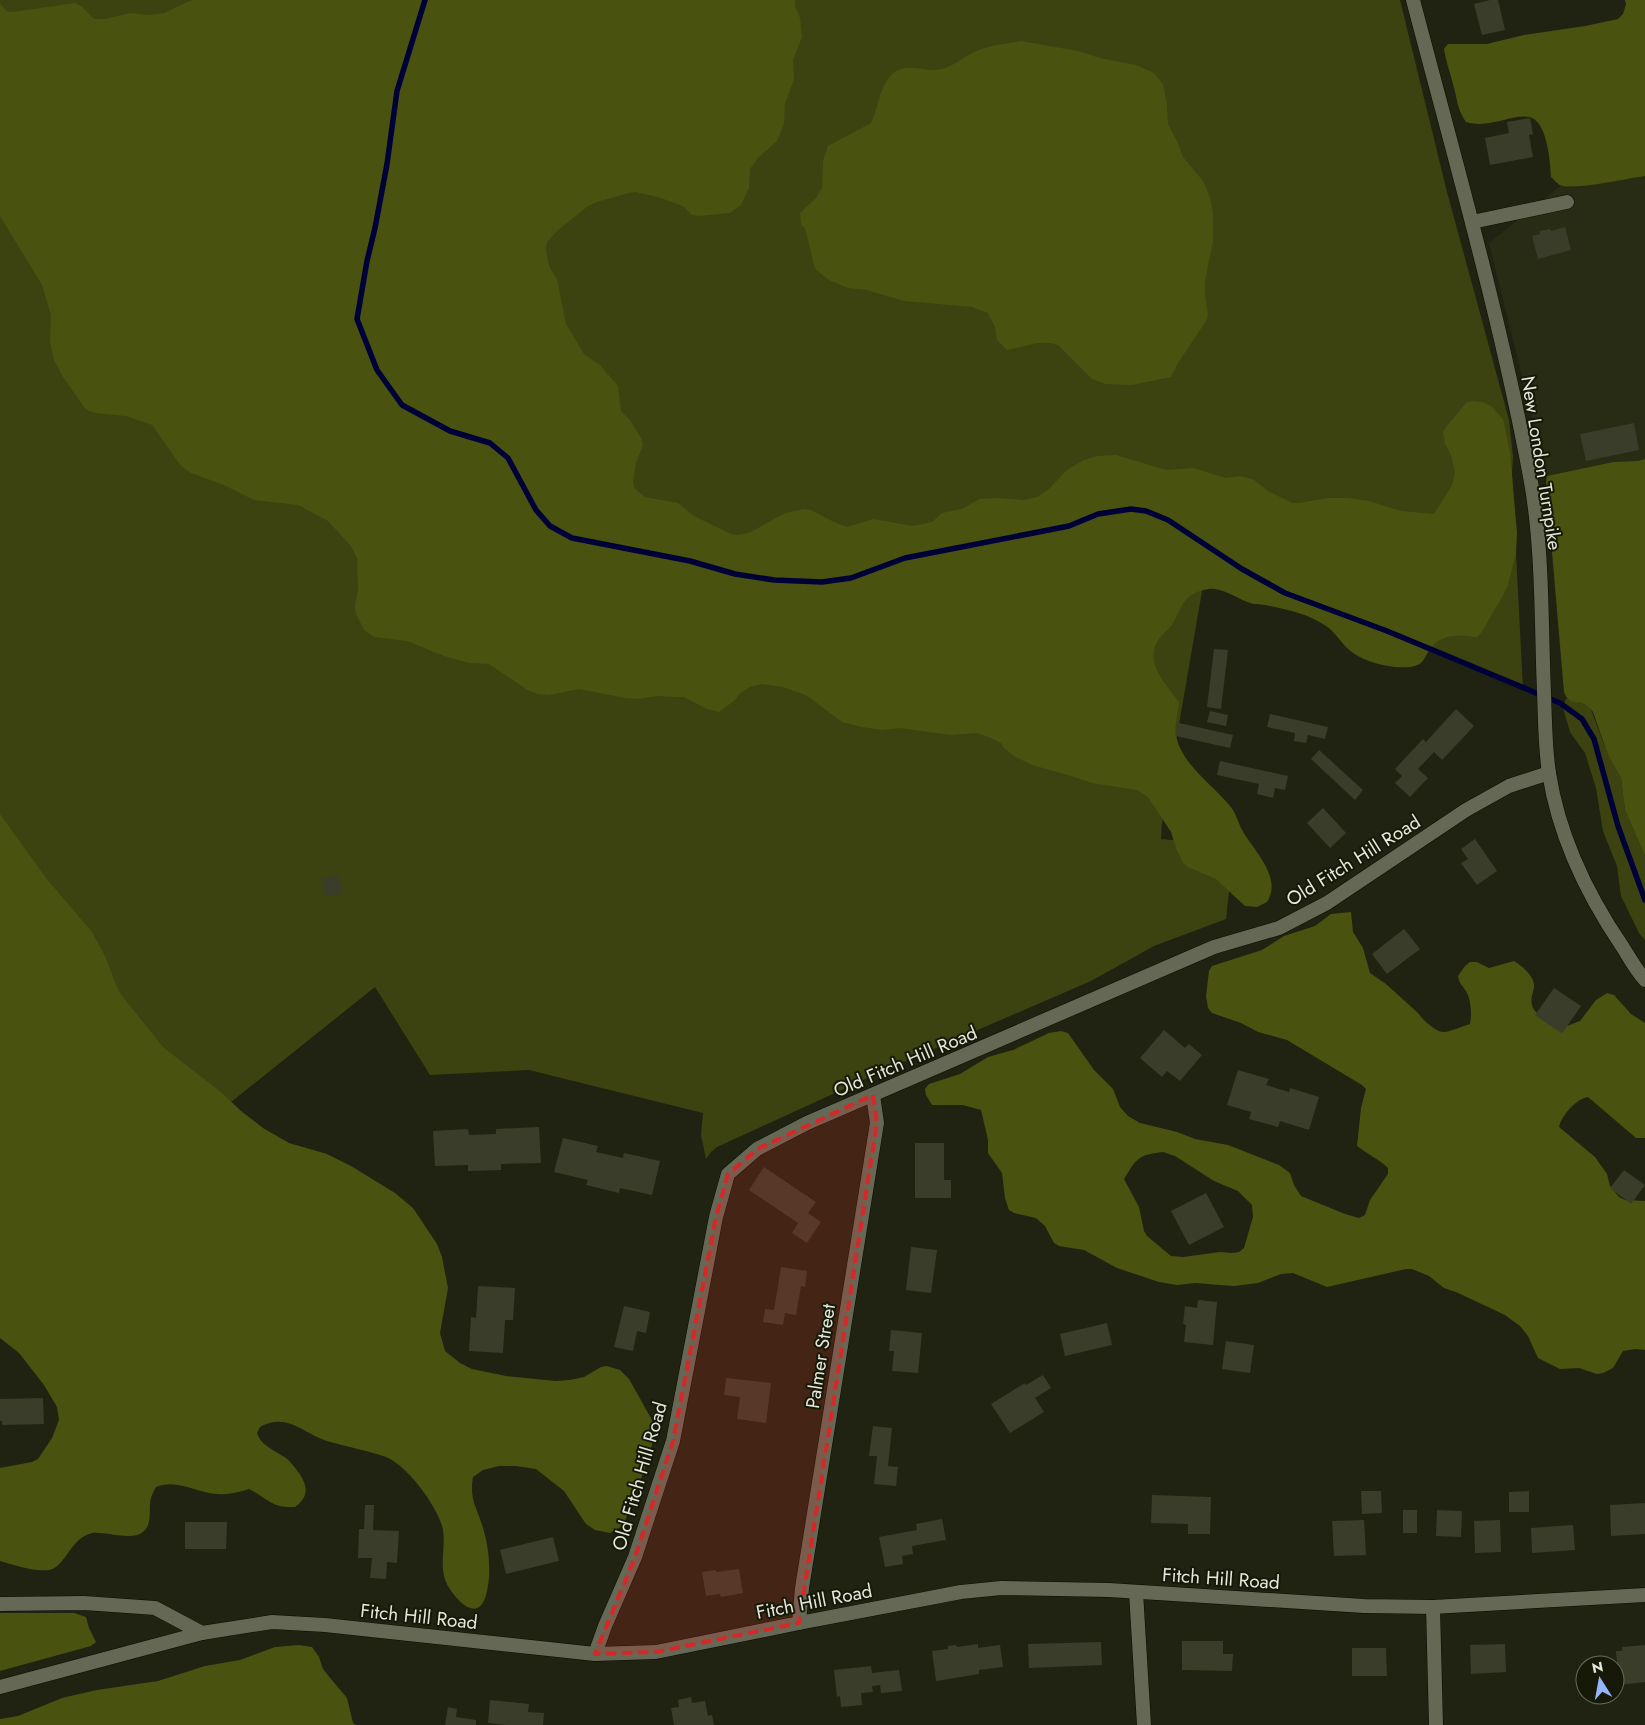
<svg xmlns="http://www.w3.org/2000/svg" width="1645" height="1725" font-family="Jost,sans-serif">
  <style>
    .built { fill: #292c14 }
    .green { fill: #3c4310 }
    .forest { fill: #4a520f; fill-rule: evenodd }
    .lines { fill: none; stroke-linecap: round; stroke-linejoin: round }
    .stream { stroke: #000038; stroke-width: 5.5 }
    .building { fill: #393d2a }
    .minor-casing { stroke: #0a0c00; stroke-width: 15 }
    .secondary-casing { stroke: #0a0c00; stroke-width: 15 }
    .minor { stroke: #646854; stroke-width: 14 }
    .secondary { stroke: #646854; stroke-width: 14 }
    .marked { fill: #d62828; fill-opacity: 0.2; stroke: #d62828; stroke-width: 4; stroke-dasharray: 10 6; stroke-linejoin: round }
    .labels { text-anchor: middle; stroke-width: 4; stroke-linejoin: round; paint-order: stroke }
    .street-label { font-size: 19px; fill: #e4e7db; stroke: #161908 }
  </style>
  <rect width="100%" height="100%" fill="#202311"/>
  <polygon class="built" points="1645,176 1645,459 1638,461 1613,462 1547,476 1489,243 1560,186 1578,187 1623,179"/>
  <g class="green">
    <polygon points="0,0 1400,0 1447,192 1509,420 1513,456 1512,474 1523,689 1391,635 1210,545 1162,823 1161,839 1234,846 1226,919 1154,946 1091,981 885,1070 717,1147 711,1152 706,1159 701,1135 703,1113 529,1070 430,1075 375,987 216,1114 0,855"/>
    <path d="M1566,698C1574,703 1582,702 1590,707L1608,755L1621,778L1625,810L1645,856V940L1639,933L1621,896L1617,866L1603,831L1596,788L1585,753L1570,732L1563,708Z"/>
  </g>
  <g class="forest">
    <path d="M192,0H795V6L800,18L802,37L793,60L794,79L785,104L784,124L777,141L758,158L750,169L749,188L741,205L730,213L699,216L692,215L683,206L658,197L635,192L629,193L600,201L588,206L557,231L547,242L546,249L548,262L550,268L557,279L566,324L584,354L600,365L618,386L621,411L631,421L641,438L643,445L636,463L633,482L635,489L645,497L678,503L694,516L731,534L738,535L751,532L785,513L804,509L811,510L834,522L847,527L873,519L913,526L932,522L942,513L962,509L979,499L995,498L1024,500L1037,497L1049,489L1067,470L1084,460L1097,456L1116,455L1166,470L1193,468L1226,478L1239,476L1253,479L1268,491L1292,503H1299L1328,498H1348L1369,501L1401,511L1434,514L1452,485L1455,473L1451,455L1445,444L1443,432L1446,427L1466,403L1472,401L1482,402L1491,406L1503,419L1510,452L1517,533L1516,554L1507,588L1482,632L1477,637C1465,636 1450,634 1440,640C1418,653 1434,670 1395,667C1378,665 1360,660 1347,648C1340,641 1334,631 1326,626C1309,614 1285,609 1265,605C1260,604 1255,605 1250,603C1238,599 1228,591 1215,589C1208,588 1199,591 1193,594C1181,601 1179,614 1172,625C1168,630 1163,634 1159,639C1143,662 1166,684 1179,702C1178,714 1173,729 1177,740C1185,767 1213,785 1230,806C1236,813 1238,822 1242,830C1253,850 1283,877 1267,902L1257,907L1245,906L1216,879L1188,867L1183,863L1176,848L1171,832L1148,797L1137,790L1092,783L1068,775L1032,765L1014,756L1004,748L1001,743L989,737L976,733L951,735L914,730L901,728L882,730L862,727L842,722L806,695L782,687L762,684L750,687L739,694L735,700L719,712L707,709L684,697H677L657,696L638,699L625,698L579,689L549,695L537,694L526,689L489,664L469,663L444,656L407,641L374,637L364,630L356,614L355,607L358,589L357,558L351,546L328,521L298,505L254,500L224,485L191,473L181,466L152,425L126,416L96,413L89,411L84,407L63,377L54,360L50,341L51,315L42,285L0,216V3L6,11L13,12L75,3L82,7L94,19H105L130,13L149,15L164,13Z"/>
    <path d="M1625,0H1645V176C1629,178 1571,191 1560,185C1557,184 1554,179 1551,177C1550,162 1548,129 1534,119C1525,114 1512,118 1504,120C1489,123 1480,126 1466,122C1456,107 1458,100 1453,84C1450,72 1446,62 1444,49L1448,44H1487L1524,35L1585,26L1618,19L1623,14L1626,4Z"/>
    <path d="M1021,41L1078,51L1100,58L1136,65L1154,73L1163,84L1167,105L1168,124L1177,141L1183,157L1203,181L1210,198L1213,212V241L1205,281V295L1208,315L1206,321L1178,363L1171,377L1132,385L1106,384L1092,379L1058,345L1050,343H1037L1007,350L997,340L995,327L988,313L972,307L904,301L867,290L848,288L829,280L815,269L805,228L801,225L800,213L816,198L822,188L823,161L828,146L871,123C879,106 879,87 892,74C905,62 922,71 937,70C954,68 964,55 979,50C992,45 1007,44 1021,41Z"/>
    <path d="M1645,459V856L1625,810L1621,778L1608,755L1593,712C1583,696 1570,709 1564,692L1546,482L1547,476L1613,462L1638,461Z"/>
    <path d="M0,814L46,878L92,932L105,956L119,992L163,1047L222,1093L241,1111L263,1128L289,1143L327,1154L351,1166L395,1193L413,1208L437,1244L442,1257L448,1288L440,1333L445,1351L460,1363L472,1369L506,1376L556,1381L570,1380L584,1377L601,1367L607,1366L620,1370L629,1379L652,1420V1445L644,1471L625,1521L622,1526L610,1533L595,1530L586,1524L564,1491L536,1469L516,1466H499L483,1470L473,1477C469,1500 477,1507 483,1528C489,1547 492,1575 486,1595C478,1624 456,1600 448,1586C438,1569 446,1548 443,1530C439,1508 407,1465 386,1457C367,1450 346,1447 327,1441C304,1434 287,1412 260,1427L257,1433C261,1446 276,1451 286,1458C291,1462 295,1468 299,1473C308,1486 309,1497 295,1507C271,1508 269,1499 249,1489C239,1492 229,1495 218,1494C197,1493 177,1478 156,1487C154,1491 152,1494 151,1498C148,1508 153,1523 144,1531C133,1542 106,1531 92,1533C70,1538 65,1568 49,1570C33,1572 15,1565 0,1561V1468L32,1462L38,1459L52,1438L59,1420L57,1407L44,1385L19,1353L0,1338Z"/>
    <path d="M1351,912L1353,932L1363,948L1370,973L1386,984L1418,1013C1423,1020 1436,1033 1445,1032C1453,1031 1462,1026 1470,1024C1472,1015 1471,999 1466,991C1462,985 1459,983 1458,976L1465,966L1470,962H1477L1489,968L1514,961C1521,965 1534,976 1534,985C1534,994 1529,998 1533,1008C1538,1017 1553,1024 1562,1028L1580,1021L1596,1000L1607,993L1614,995L1631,1014L1645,1023V1138H1636L1588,1097C1576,1099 1562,1115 1559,1127L1595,1157L1607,1174L1610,1186L1619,1197L1625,1200L1645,1201V1350L1635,1349L1623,1351L1613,1368L1603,1373L1597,1374L1579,1368L1560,1369L1538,1358L1528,1336L1520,1326L1505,1315L1456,1292L1444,1288L1429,1276L1412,1269H1406L1327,1287L1293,1273L1281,1274L1258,1283L1234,1286L1195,1283L1177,1285L1159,1282L1117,1268L1084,1250L1059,1246L1054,1243L1045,1226L1036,1218L1014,1213L1009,1210L1005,1198L1002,1173L988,1153V1140L981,1110L963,1105H932L926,1095L925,1089L929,1084L960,1074L988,1057L1013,1050L1049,1033L1061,1031L1068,1033L1094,1070L1113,1089L1120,1107L1128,1116L1140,1123L1177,1132L1195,1139L1228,1145L1279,1165L1290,1173L1294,1185L1301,1196L1345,1214L1359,1218L1365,1215L1370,1200L1388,1174V1168C1379,1159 1367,1154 1357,1146L1361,1108L1366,1089L1362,1085L1287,1040L1258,1032L1241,1023L1212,1013L1208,1008L1206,996L1209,971L1212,966L1262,950L1284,936L1315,926L1331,914ZM1163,1152L1175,1156L1214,1181L1238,1191L1252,1205L1253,1217L1244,1248L1239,1252L1233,1253L1220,1252L1183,1257L1171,1256L1147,1236L1144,1231L1139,1207L1124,1179C1137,1158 1138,1155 1163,1152Z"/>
    <polygon points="0,1613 74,1613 86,1617 89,1628 96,1642 91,1646 0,1671"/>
    <polygon points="299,1645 312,1647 319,1657 323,1669 331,1679 347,1698 353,1723 356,1725 0,1725 0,1719 18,1716 62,1698 97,1690 158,1681 205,1666 240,1660 275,1647"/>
  </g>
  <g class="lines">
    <polyline class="stream" points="425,0 397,91 387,164 375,228 367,261 357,319 377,370 402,405 450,431 490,443 508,458 536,510 550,526 572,538 690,561 735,574 774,580 822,582 851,578 905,558 1069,526 1098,514 1131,509 1146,511 1168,520 1242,569 1285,593 1387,631 1560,703 1582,719 1594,739 1618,826 1645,900"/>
  </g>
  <g class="building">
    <polygon points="1490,0 1498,0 1505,30 1482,35 1474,4"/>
    <polygon points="1530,118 1533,134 1529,135 1533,157 1490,165 1485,138 1509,133 1507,122"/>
    <polygon points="1565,227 1571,250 1538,259 1532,236 1540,234 1540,231 1550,229 1551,231"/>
    <polygon points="1634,423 1639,450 1586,461 1580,434"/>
    <polygon points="1214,649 1228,650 1221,709 1207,707"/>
    <polygon points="1456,709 1474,726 1442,760 1434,752 1418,769 1428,778 1410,797 1395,783 1402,776 1395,769 1423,739 1426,742"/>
    <polygon points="1210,711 1228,715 1226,726 1207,722"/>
    <polygon points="1270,714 1328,727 1325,739 1308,735 1306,743 1294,741 1295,733 1267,727"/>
    <polygon points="1179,723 1233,735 1230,748 1176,736"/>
    <polygon points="1319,750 1363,790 1355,800 1311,759"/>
    <polygon points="1220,761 1288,776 1285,790 1275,788 1273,798 1257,794 1259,784 1217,775"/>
    <polygon points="1323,808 1346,833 1330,848 1307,823"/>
    <polygon points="1475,839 1497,871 1477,885 1461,863 1468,859 1461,849"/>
    <polygon points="339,876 342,893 325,896 322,878"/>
    <polygon points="1404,929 1420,949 1387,974 1372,954"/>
    <polygon points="1554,988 1581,1006 1563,1032 1561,1033 1535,1015"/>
    <polygon points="1164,1030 1185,1048 1189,1044 1202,1055 1180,1081 1167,1071 1162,1077 1140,1058"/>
    <polygon points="1238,1070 1269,1079 1266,1085 1289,1092 1290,1088 1319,1097 1309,1130 1280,1121 1278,1127 1249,1119 1251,1112 1227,1105"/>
    <polygon points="539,1127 541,1163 501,1164 501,1170 468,1171 468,1165 435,1166 433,1131 468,1129 469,1135 496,1134 496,1129"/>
    <polygon points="563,1138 598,1146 596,1152 623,1158 624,1153 660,1161 652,1195 620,1188 619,1193 586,1185 588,1180 554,1172"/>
    <polygon points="915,1143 944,1143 944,1180 951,1180 951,1198 915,1198"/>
    <polygon points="764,1167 816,1202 808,1213 821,1222 807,1243 792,1233 798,1223 749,1190"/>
    <polygon points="1624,1170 1645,1185 1631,1204 1610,1188"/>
    <polygon points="1206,1193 1224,1227 1189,1245 1171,1211"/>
    <polygon points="911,1247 937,1250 931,1293 906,1290"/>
    <polygon points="781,1267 807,1271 805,1287 801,1286 796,1315 785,1313 783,1325 763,1322 765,1309 774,1310"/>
    <polygon points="478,1286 515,1288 513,1320 505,1320 503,1353 469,1351 471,1317 476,1318"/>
    <polygon points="1198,1300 1217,1302 1213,1345 1184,1342 1186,1325 1183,1324 1185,1306 1197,1308"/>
    <polygon points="624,1306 650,1312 646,1333 637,1331 633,1351 614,1347"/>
    <polygon points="1107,1323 1112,1345 1065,1356 1060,1334"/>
    <polygon points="891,1330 922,1333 918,1373 892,1371 894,1351 889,1351"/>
    <polygon points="1226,1341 1254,1345 1250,1373 1222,1369"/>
    <polygon points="1043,1375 1051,1388 1035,1398 1044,1412 1010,1433 991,1404 1025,1383 1026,1385"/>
    <polygon points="726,1378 771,1383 766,1423 737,1419 740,1397 724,1395"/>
    <polygon points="43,1398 44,1424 2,1425 2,1421 0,1421 0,1399"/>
    <polygon points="873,1426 892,1428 888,1466 898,1467 896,1486 874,1484 877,1456 869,1456"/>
    <polygon points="1361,1491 1381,1491 1382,1513 1362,1514"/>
    <polygon points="1529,1491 1529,1512 1509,1512 1509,1492"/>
    <polygon points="1152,1495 1211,1497 1210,1534 1188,1534 1188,1524 1151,1523"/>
    <polygon points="1645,1503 1645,1534 1611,1536 1610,1505"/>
    <polygon points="365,1505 374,1505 373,1530 399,1531 397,1563 387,1562 386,1579 370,1578 372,1558 358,1558 359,1529 364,1529"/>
    <rect x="1403" y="1510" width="14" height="23"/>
    <polygon points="1437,1510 1462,1511 1461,1537 1436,1536"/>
    <polygon points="942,1519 946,1540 912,1546 913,1554 902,1556 903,1564 885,1567 879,1537 917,1530 916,1524"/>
    <polygon points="1364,1520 1366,1555 1334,1556 1332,1521"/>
    <polygon points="1500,1520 1501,1552 1475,1553 1474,1521"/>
    <polygon points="185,1522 227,1522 226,1549 185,1549"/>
    <polygon points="1573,1525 1575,1550 1532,1553 1531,1528"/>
    <polygon points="553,1537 559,1561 506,1574 500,1550"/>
    <polygon points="739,1569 743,1593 721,1597 720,1594 706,1596 702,1572 716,1570 716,1572"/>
    <polygon points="1182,1641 1223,1641 1223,1654 1233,1654 1232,1671 1182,1670"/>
    <polygon points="1101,1642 1102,1665 1029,1668 1028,1644"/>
    <polygon points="978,1644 978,1648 1000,1645 1003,1667 979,1670 979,1674 936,1681 932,1651 948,1649 948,1646 956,1645 957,1647"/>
    <polygon points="1505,1644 1506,1672 1471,1674 1470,1645"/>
    <polygon points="1645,1645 1645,1682 1619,1685 1616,1651 1622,1651 1622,1647"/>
    <polygon points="1352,1648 1386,1648 1387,1676 1352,1676"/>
    <polygon points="871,1666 872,1673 899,1670 902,1691 881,1693 880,1685 872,1686 873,1692 861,1693 862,1705 841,1707 840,1696 837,1697 834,1670"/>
    <polygon points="691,1697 692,1703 705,1701 708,1716 712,1715 714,1725 674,1725 671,1708 679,1707 678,1700"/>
    <polygon points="490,1700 529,1704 528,1712 544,1713 543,1725 507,1725 488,1723"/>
    <polygon points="448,1707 457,1709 456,1717 476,1720 476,1725 445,1725"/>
  </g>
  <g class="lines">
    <g class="minor-casing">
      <g id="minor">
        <polyline points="1472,222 1567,202"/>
        <polyline points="1136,1592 1144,1725"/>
        <polyline points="0,1604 84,1603 155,1608 202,1633"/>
        <polyline points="1433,1607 1436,1725"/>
        <polyline points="799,1623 802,1588 877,1123 873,1095"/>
        <polyline points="595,1654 605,1626 635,1557 673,1441 716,1217 728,1174 757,1149 807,1123 1214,947 1279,928 1327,903 1466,810 1509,786 1549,773"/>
        <polyline points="0,1687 202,1633 272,1622 325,1625 595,1654 656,1652 799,1623 961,1592 1001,1588 1109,1590 1364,1606 1433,1607 1645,1595"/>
      </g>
    </g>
    <g class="secondary-casing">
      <path id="secondary" d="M1413,0C1455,160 1501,320 1531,482C1543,551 1541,622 1544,692C1545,719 1545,747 1549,773C1559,837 1586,893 1622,946C1629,957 1636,970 1645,980"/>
    </g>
    <use href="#minor" class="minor"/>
    <use href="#secondary" class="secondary"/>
  </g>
  <path class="marked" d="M873,1095L877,1123L799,1623L656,1652L595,1654L635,1557L673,1441L716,1217L728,1174L757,1149Z"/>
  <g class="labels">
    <g class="street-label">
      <text transform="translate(1542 463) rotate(81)" y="7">New London Turnpike</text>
      <text transform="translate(1353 860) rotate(-32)" y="7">Old Fitch Hill Road</text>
      <text transform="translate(905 1061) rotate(-23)" y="7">Old Fitch Hill Road</text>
      <text transform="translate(820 1356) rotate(-81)" y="7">Palmer Street</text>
      <text transform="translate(639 1476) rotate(-74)" y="7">Old Fitch Hill Road</text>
      <text transform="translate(1221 1578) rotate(4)" y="7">Fitch Hill Road</text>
      <text transform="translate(814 1601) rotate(-11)" y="7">Fitch Hill Road</text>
      <text transform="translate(419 1616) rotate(6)" y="7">Fitch Hill Road</text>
    </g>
  </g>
  <g transform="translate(1600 1680) rotate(349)"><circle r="24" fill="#161908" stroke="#686b5c"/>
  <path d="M0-4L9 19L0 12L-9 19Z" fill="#95b6fd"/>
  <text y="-8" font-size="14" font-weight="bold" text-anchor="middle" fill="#e4e7db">N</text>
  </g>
</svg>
